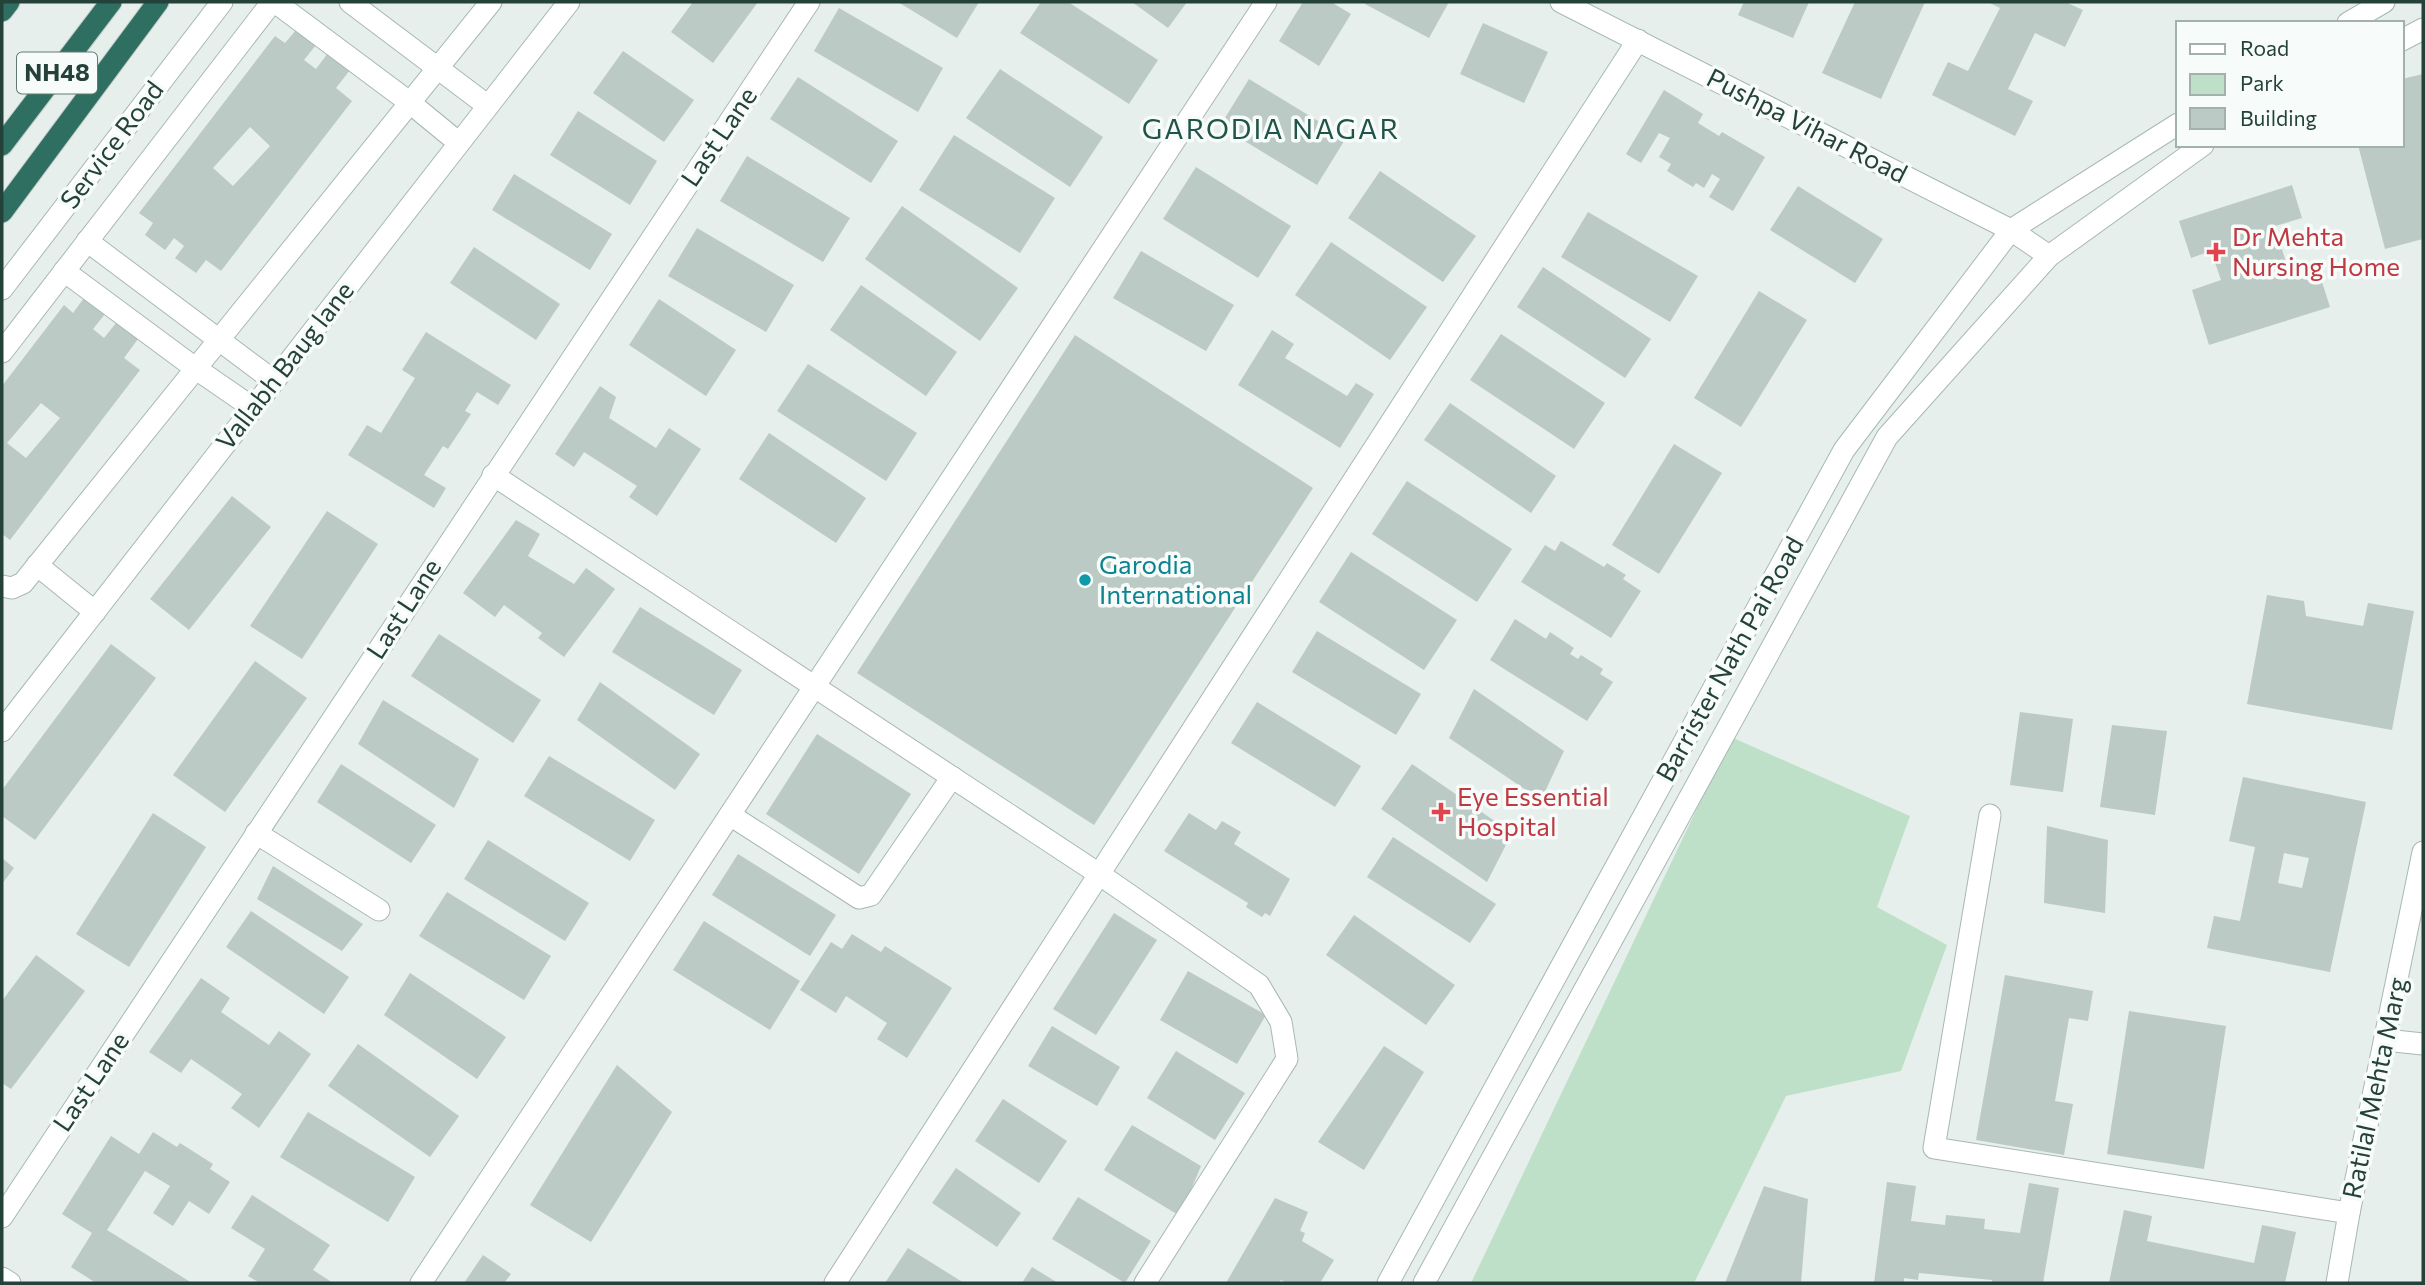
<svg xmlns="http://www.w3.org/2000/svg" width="2425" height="1285" font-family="Commissioner,sans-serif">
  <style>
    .green { fill: #bfe0c8 }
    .building { fill: #bbcac4; fill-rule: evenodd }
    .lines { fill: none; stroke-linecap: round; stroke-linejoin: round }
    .minor-casing { stroke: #a8b8b2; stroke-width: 23 }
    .highway-casing { stroke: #c2cac8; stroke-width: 23 }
    .minor { stroke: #fff; stroke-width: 21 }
    .highway { stroke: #2f6f62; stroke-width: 21 }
    .health-dot { fill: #e0444e; stroke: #f7fbf9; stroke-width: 2.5 }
    .culture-dot { fill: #0f9aa8; stroke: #f7fbf9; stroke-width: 2.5 }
    .labels { text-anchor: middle; stroke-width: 7; stroke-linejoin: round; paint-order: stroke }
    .shield { fill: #f7fbf9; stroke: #637a73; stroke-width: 2 }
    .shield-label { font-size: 24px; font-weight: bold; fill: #24423a }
    .street-label { font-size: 26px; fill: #24423a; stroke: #f7fbf9 }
    .health-label { font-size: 26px; fill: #be3a42; stroke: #f7fbf9; text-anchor: start }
    .culture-label { font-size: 26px; fill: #0d838f; stroke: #f7fbf9; text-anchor: start }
    .neighbourhood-label { font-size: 28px; letter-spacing: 2px; fill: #1f5548; stroke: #f7fbf9 }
  </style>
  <rect width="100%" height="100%" fill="#e6efeb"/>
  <polygon class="green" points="1731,737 1910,816 1877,907 1947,945 1901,1071 1786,1096 1694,1283 1471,1283"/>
  <g class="building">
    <polygon points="693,2 758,2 713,63 671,32"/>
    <polygon points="898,2 979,2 957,38"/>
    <polygon points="1041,2 1068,2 1158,60 1129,104 1020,33"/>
    <polygon points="1132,2 1187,2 1168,28"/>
    <polygon points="1303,2 1331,2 1351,14 1319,66 1279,41"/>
    <polygon points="1366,2 1449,2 1429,38 1365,4"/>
    <polygon points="1744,2 1809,2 1793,38 1738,15"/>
    <polygon points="1855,2 1925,2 1881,99 1822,73"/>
    <polygon points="1988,2 2065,2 2083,10 2065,47 2035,33 2008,89 2033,101 2015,136 1932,95 1948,62 1968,71 2000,8"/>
    <polygon points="839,8 943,68 918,112 814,51"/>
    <polygon points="1483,23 1548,52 1524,103 1460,74"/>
    <path d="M296,30L316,45L304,60L316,69L328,53L350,70L336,88L352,101L221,271L206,260L196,273L175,258L184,246L174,238L165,250L145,235L153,223L139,213L275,36L285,43ZM250,127L270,146L233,186L213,168Z"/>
    <polygon points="623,51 694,100 664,142 593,93"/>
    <polygon points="1000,69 1103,137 1070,187 966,118"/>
    <polygon points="2423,74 2423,239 2385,249 2358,145 2402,145 2402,79"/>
    <polygon points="798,77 898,141 871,183 770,119"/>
    <polygon points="1249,79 1346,138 1317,185 1220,126"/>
    <polygon points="1664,90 1703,114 1698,123 1719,136 1722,132 1765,157 1733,211 1709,197 1720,179 1712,174 1704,188 1696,183 1693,187 1667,171 1671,164 1659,157 1670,138 1659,133 1641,163 1626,154"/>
    <polygon points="578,111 657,161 630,205 550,155"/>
    <polygon points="954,135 1055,198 1020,253 919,190"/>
    <polygon points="747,156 850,218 823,262 720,201"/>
    <polygon points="1196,167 1291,226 1258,278 1163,219"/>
    <polygon points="1380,171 1476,236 1443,282 1348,218"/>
    <polygon points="514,174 612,234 590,270 492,210"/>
    <polygon points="2292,185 2302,218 2275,226 2288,269 2315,260 2330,307 2209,345 2192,290 2221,280 2211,251 2191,258 2179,221"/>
    <polygon points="1798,186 1883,239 1855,283 1770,230"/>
    <polygon points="902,206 1018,288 980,341 865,259"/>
    <polygon points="1588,212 1698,276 1670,322 1561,257"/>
    <polygon points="697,228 794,285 766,332 668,276"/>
    <polygon points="1331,242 1427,307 1390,360 1295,295"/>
    <polygon points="474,247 560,304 536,340 450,283"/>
    <polygon points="1141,251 1234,305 1206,351 1113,298"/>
    <polygon points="1543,267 1651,339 1625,378 1517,307"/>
    <polygon points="861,285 957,352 926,396 830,330"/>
    <polygon points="1759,291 1807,320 1741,427 1694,398"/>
    <path d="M84,298L105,314L93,329L104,338L116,323L138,339L124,358L140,370L10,540L2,534V386L64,305L73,313ZM41,403L60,418L26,458L7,443Z"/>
    <polygon points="659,299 736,350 706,396 629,345"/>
    <polygon points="1272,330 1294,344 1285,358 1347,396 1356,383 1374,394 1340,448 1238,385"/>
    <polygon points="426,332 511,385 498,405 477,392 465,411 471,414 448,449 443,446 424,475 446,488 434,508 348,455 367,425 381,433 415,378 402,370"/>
    <polygon points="1501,334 1605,403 1574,449 1470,380"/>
    <polygon points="1075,335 1313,488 1094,825 857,673"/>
    <polygon points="808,364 917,433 886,481 777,411"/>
    <polygon points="600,386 616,397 609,418 656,448 669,428 701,449 657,516 629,497 637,486 584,452 574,467 555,454"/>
    <polygon points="1450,403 1556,476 1531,513 1424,440"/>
    <polygon points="769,433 866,498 836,543 739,479"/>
    <polygon points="1674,444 1722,473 1659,574 1612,545"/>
    <polygon points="1407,481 1512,549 1477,602 1372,534"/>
    <polygon points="232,496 271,527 189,630 150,599"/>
    <polygon points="327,511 378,544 302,659 250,626"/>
    <polygon points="516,520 540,534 528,556 574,584 586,568 615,589 564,657 538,638 542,633 504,605 495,617 463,593"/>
    <polygon points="1561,541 1604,567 1607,563 1626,575 1623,579 1641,591 1611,638 1521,582 1545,545 1555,551"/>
    <polygon points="1351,552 1457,620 1424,670 1319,602"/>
    <polygon points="2267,595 2304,601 2306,616 2363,626 2368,603 2414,611 2392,730 2247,704"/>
    <polygon points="640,607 742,670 714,715 612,652"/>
    <polygon points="1515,619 1546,639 1550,632 1574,648 1570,654 1578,659 1581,655 1603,669 1600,674 1613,682 1587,721 1490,660"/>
    <polygon points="1317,631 1421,694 1396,735 1292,672"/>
    <polygon points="439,634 541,700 513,743 411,676"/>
    <polygon points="111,644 156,678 35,840 2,816 2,790"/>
    <polygon points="255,661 307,698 225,812 173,775"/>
    <polygon points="600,682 700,754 675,790 577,720"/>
    <polygon points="1474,689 1564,751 1541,800 1449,738"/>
    <polygon points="383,700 479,759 454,808 358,744"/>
    <polygon points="1257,702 1361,766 1335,807 1231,743"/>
    <polygon points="2020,712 2073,719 2063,792 2010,785"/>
    <polygon points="2112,725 2167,731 2155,815 2100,807"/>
    <polygon points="817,734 911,794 859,874 766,814"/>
    <polygon points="549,756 655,820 630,861 524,796"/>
    <polygon points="341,764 436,825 411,863 317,802"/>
    <polygon points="1412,764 1512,833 1487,882 1381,809"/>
    <path d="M2243,777L2366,802L2330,972L2207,948L2214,916L2240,921L2255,847L2229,841ZM2284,853L2309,858L2302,888L2278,883Z"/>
    <polygon points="153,813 206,847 129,967 76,934"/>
    <polygon points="1189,813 1216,830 1222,821 1241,832 1234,844 1290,879 1270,916 1265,913 1262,917 1246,907 1248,903 1164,851"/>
    <polygon points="2047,826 2108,840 2105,913 2044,903"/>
    <polygon points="1393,837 1496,904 1470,943 1367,877"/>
    <polygon points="488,840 589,903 565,941 464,879"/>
    <polygon points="738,854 836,915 810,956 712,895"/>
    <polygon points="2,858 14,868 2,884"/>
    <polygon points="273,866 363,924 342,951 257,899"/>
    <polygon points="447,892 551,956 524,1000 419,936"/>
    <polygon points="251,911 349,977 324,1014 226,947"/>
    <polygon points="1114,913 1157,940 1096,1035 1053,1009"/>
    <polygon points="1354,915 1455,985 1426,1025 1326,955"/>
    <polygon points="704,921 800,981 770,1030 673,970"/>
    <polygon points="852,934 881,952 885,946 952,988 907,1058 877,1039 887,1023 846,996 836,1013 800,990 831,942 842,949"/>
    <polygon points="36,955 85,991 11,1089 2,1083 2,1001"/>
    <polygon points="1188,971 1266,1015 1237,1064 1160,1020"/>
    <polygon points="410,973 506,1037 477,1079 384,1015"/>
    <polygon points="2005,975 2093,991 2088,1021 2069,1018 2055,1101 2073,1104 2064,1155 1976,1140"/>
    <polygon points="201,978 230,998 221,1012 269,1045 279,1031 311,1054 259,1128 231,1108 242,1094 191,1059 181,1073 149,1052"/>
    <polygon points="2129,1011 2226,1026 2204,1169 2107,1154"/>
    <polygon points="1052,1026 1120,1067 1097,1106 1028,1066"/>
    <polygon points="358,1044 459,1116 430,1157 328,1086"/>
    <polygon points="1384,1046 1424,1072 1364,1170 1318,1142"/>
    <polygon points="1176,1051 1245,1093 1215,1140 1147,1098"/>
    <polygon points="617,1065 672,1112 591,1242 530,1205"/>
    <polygon points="1003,1099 1067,1141 1039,1183 975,1141"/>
    <polygon points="308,1112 415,1177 388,1222 280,1157"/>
    <polygon points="1132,1125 1201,1166 1180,1216 1104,1170"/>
    <polygon points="153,1132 177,1147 180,1143 213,1164 210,1169 230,1182 209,1214 189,1201 173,1226 153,1213 170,1186 145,1171 107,1230 192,1283 96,1283 71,1267 92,1233 62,1214 111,1136 139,1154"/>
    <polygon points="956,1168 1021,1213 997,1247 932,1203"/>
    <polygon points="1887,1182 1916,1186 1911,1221 1945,1225 1946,1215 1985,1219 1984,1229 2020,1233 2029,1183 2059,1188 2043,1283 1992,1283 1992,1280 1919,1273 1918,1280 1904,1278 1904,1283 1874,1283"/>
    <polygon points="1764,1186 1808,1199 1801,1283 1725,1283"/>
    <polygon points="252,1195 330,1245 313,1270 333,1283 260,1283 248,1276 265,1249 231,1228"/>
    <polygon points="1078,1197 1151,1241 1125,1283 1052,1239"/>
    <polygon points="1275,1198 1308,1212 1300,1231 1305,1233 1302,1241 1334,1260 1320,1283 1287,1283 1281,1280 1279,1283 1226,1283"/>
    <polygon points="2124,1210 2152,1216 2147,1241 2254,1263 2262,1225 2296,1232 2285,1283 2109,1283"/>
    <polygon points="908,1248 964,1283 885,1283"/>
    <polygon points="483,1255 511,1274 504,1283 464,1283"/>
    <polygon points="1032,1267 1058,1283 1022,1283"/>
  </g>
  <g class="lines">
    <g class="minor-casing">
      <g id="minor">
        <polyline points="275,2 409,102 459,143"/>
        <polyline points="350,2 488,106"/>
        <polyline points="1561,2 2011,230 2049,256"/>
        <polyline points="2348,23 2384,2"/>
        <polyline points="2402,40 2423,29"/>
        <polyline points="87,241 274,381"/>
        <polyline points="64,271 195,368 253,408"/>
        <polyline points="2,289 222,2"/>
        <polyline points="2,352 272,2"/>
        <polyline points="493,475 1099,874 1259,985 1281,1022 1287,1059 1145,1283"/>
        <polyline points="37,565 95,612"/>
        <polyline points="2,586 12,588 23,583 491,2"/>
        <polyline points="2,731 569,2"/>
        <polyline points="730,815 859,898 871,895 952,777"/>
        <polyline points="1990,815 1934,1148 2349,1213"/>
        <polyline points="256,833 379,910"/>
        <polyline points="2385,1040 2423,1044"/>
        <polyline points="2,1217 809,2"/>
        <polyline points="2,1278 10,1283"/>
        <polyline points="421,1283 1266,2"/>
        <polyline points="835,1283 1638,40"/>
        <polyline points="1388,1283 1844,450 2011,230 2178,124"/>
        <polyline points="1424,1283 1887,437 2049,256 2203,145"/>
        <polyline points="2337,1283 2349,1213 2423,852"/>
      </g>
    </g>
    <g class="highway-casing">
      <g id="highway">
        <polyline points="2,11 9,2"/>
        <polyline points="2,145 111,2"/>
        <polyline points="2,212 158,2"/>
      </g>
    </g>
    <use href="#minor" class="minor"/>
    <use href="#highway" class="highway"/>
  </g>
  <g class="health-dot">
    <path d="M2212.5 241.5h7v7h7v7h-7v7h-7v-7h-7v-7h7z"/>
    <path d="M1437.5 801.5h7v7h7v7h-7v7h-7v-7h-7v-7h7z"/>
  </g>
  <circle class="culture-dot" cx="1085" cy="580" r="7"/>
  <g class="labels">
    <rect class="shield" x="17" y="52.5" width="80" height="41" rx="5"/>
    <g class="shield-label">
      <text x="57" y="81">NH48</text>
    </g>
    <g class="street-label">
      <text transform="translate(1807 126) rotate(27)" y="9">Pushpa Vihar Road</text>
      <text transform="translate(719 137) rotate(-56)" y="9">Last Lane</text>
      <text transform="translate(112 145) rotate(-53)" y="9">Service Road</text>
      <text transform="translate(285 366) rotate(-52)" y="9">Vallabh Baug lane</text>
      <text transform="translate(404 609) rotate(-57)" y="9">Last Lane</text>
      <text transform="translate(1730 659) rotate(-61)" y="9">Barrister Nath Pai Road</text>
      <text transform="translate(91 1082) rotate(-56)" y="9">Last Lane</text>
      <text transform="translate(2375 1088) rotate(-78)" y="9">Ratilal Mehta Marg</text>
    </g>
    <g class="health-label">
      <text x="2232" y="246">Dr Mehta<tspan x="2232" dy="30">Nursing Home</tspan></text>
      <text x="1457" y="806">Eye Essential<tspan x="1457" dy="30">Hospital</tspan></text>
    </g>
    <g class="culture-label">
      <text x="1099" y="574">Garodia<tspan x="1099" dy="30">International</tspan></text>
    </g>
    <g class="neighbourhood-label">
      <text x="1271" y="139">GARODIA NAGAR</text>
    </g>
  </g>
  <rect width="2425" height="1285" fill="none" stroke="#24423a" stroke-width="7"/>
  <rect x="2176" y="21" width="228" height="126" fill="#f7fbf9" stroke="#a3b1ad" stroke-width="2"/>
  <rect x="2190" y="44" width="35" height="10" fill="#ffffff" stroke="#a3b1ad" stroke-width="2"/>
  <text x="2240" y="56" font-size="21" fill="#24423a">Road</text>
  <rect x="2190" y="74" width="35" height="21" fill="#bfe0c8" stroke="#a3b1ad" stroke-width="2"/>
  <text x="2240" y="91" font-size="21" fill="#24423a">Park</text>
  <rect x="2190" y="108" width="35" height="21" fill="#bbcac4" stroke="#a3b1ad" stroke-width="2"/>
  <text x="2240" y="126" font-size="21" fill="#24423a">Building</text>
</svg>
